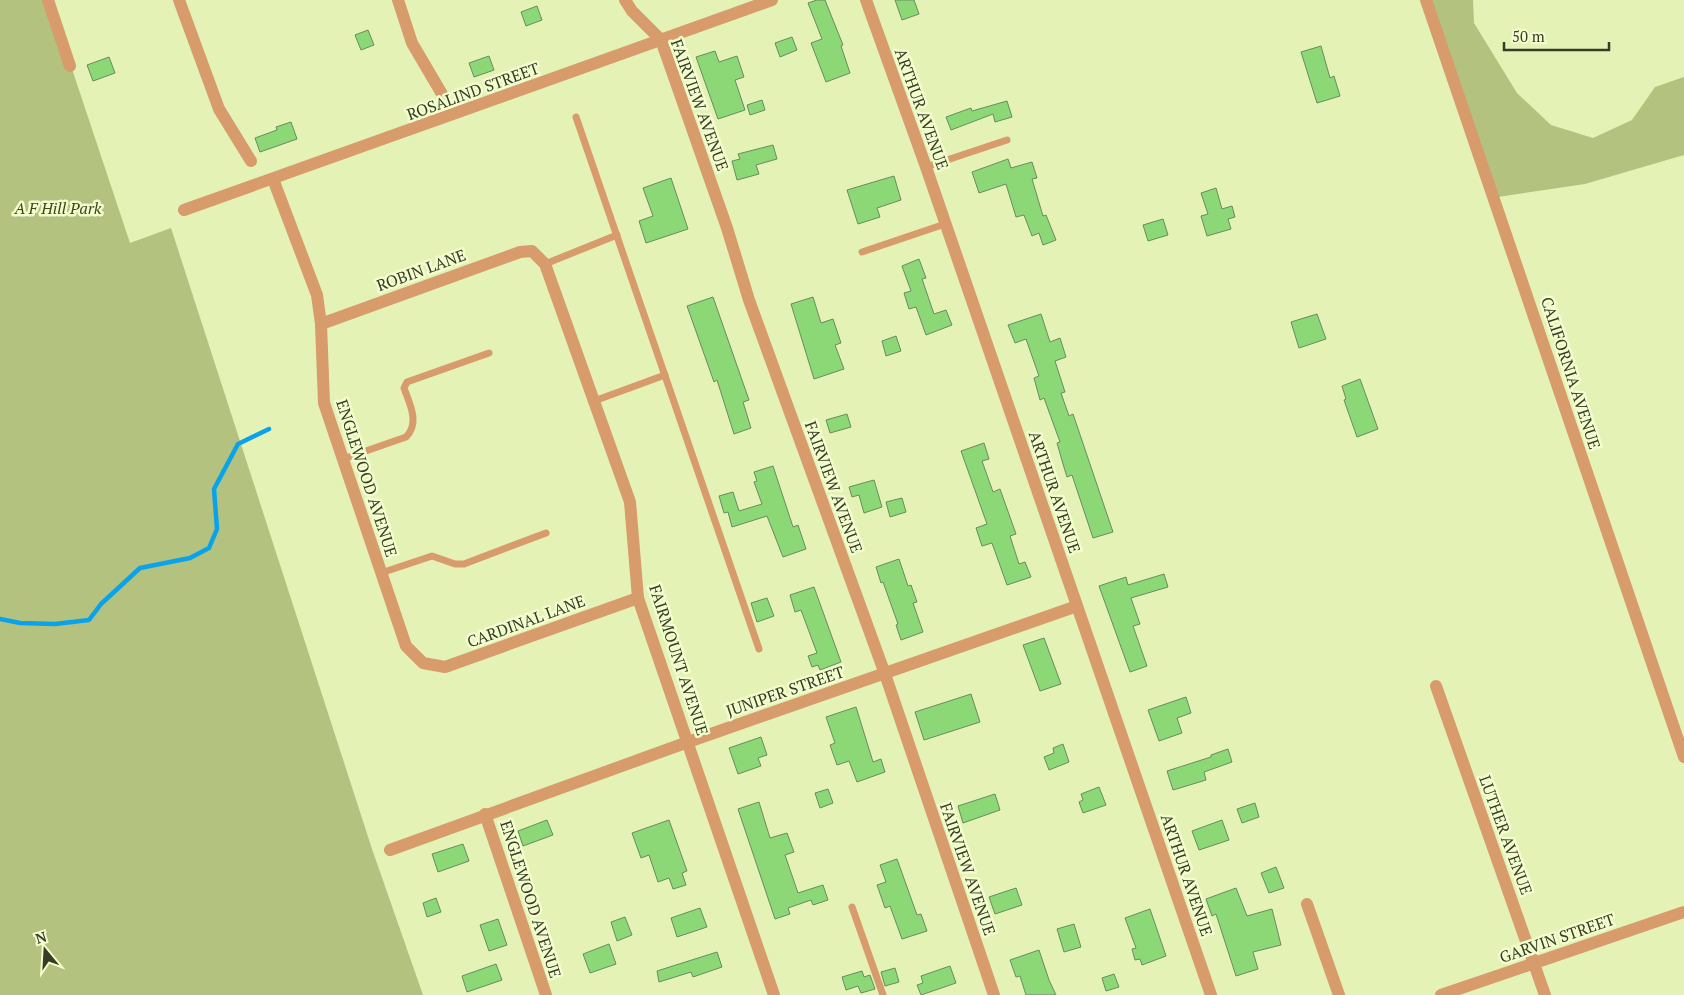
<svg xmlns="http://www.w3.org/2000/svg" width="1684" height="995" font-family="'PT Serif',serif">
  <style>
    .green { fill: #b3c27f }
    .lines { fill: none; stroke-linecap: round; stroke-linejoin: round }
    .stream { stroke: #0aa3eb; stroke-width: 4.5 }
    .building { fill: #8dd876; stroke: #688c5e }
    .lane { stroke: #d79b6c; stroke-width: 7 }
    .street { stroke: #d79b6c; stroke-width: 12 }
    .labels { text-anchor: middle; stroke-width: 5; stroke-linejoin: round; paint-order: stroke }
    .street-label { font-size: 16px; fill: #373c24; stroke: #f2fece }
    .park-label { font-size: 16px; font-style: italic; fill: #3f4817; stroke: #f2fece }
  </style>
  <rect width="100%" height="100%" fill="#e4f2b6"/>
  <g class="green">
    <polygon points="0,0 49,0 130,243 171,228 372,849 423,995 0,995"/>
    <polygon points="1431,0 1473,0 1474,23 1517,93 1551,125 1593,138 1632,120 1655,87 1684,77 1684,155 1585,184 1498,197"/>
  </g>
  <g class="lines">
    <polyline class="stream" points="0,619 20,623 55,624 89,620 101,604 140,568 190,558 209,548 217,529 214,489 238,444 269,429"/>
  </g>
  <g class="building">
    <polygon points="817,0 825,0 843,45 841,46 850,73 826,82 811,43 822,39 808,3"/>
    <polygon points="895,0 914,0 919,14 902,20"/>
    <polygon points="537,6 542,20 526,26 521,12"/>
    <polygon points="368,30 374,45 361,50 355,35"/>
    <polygon points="792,37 797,50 780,57 775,43"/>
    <polygon points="1321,46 1330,78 1334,76 1340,96 1317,103 1301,52"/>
    <polygon points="715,51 719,62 737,56 744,77 735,80 745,110 718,119 696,57"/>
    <polygon points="489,56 494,70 474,77 469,63"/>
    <polygon points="109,57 115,73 93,81 87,65"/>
    <polygon points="762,100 765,110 750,115 747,105"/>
    <polygon points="1007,101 1012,117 995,122 993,114 951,130 946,117 971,108 972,111"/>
    <polygon points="291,122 297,139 260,152 255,138 277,130 276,127"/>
    <polygon points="773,145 777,159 756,165 759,174 737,180 732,161 740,159 738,154"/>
    <polygon points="1008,159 1011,168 1032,162 1037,178 1032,179 1043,216 1046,215 1056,240 1043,245 1039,233 1032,236 1024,215 1016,217 1006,184 979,193 972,172"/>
    <polygon points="894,176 901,200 877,208 880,217 858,224 847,190"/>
    <polygon points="671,178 688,229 646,243 639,221 653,216 643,188"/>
    <polygon points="1216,188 1222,209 1232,206 1235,217 1228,219 1231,229 1207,236 1201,216 1208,214 1201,193"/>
    <polygon points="1163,219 1168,235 1148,241 1143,225"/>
    <polygon points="919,259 926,278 922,279 934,314 946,310 952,325 926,335 916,307 909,309 904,293 911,291 902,266"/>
    <polygon points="713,297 749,400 743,402 751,428 734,434 717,380 714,382 687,306"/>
    <polygon points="813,297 821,323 833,319 841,343 835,345 844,369 814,379 791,304"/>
    <polygon points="1041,314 1050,342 1060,338 1066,357 1055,361 1065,392 1061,393 1069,416 1073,414 1113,532 1093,538 1072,475 1067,477 1063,464 1057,443 1060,442 1044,398 1040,400 1034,378 1039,376 1026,339 1015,343 1008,325"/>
    <polygon points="1317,314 1326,339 1299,348 1291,322"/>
    <polygon points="896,336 901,351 886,356 882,341"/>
    <polygon points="1360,379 1378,429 1357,437 1344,400 1346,399 1342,386"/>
    <polygon points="847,414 851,427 830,433 826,420"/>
    <polygon points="984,443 989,459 982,461 993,492 1000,489 1016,534 1010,536 1019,564 1025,562 1031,577 1007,585 992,543 982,546 976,528 987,524 961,451"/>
    <polygon points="773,466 793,527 798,525 806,549 783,557 767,516 732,527 728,512 724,513 719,496 733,492 739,511 762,504 754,482 757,481 754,472"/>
    <polygon points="874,480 882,507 864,513 859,495 852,497 849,487"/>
    <polygon points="902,498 906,512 890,517 886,502"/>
    <polygon points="899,559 908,586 911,585 917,602 913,603 923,632 901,640 896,625 898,624 883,582 881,583 876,567"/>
    <polygon points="1164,574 1168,587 1131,598 1140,624 1133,626 1147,666 1130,672 1099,586 1126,577 1128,585"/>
    <polygon points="814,587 841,662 820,670 818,665 812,667 808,656 817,653 801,610 795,612 790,595"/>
    <polygon points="767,598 774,616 757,622 751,603"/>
    <polygon points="1044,638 1061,684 1040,691 1023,645"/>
    <polygon points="971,694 980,722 924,740 915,712"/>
    <polygon points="1186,697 1191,713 1177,718 1182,733 1159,741 1148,710"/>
    <polygon points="856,707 873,762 881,759 885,772 857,782 849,761 837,765 830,745 835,743 826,717"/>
    <polygon points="761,737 767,755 758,758 761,766 738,774 729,748"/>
    <polygon points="1063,744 1069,762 1049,770 1044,757 1054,753 1053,748"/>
    <polygon points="1228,749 1232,762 1204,772 1206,780 1173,790 1167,771 1211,757 1211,755"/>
    <polygon points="1099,787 1106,805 1083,813 1079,802 1083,800 1081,794"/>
    <polygon points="828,789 833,803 820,808 815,793"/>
    <polygon points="995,794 1000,810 963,823 958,806"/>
    <polygon points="759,802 770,838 787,833 794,852 785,855 798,893 823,885 828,900 813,905 811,900 788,908 790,914 775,919 738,809"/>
    <polygon points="1255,803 1259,817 1242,823 1237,809"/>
    <polygon points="547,820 553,835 523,846 518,831"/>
    <polygon points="669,820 687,871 682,873 686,885 673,889 669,878 658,882 649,855 641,858 632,833"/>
    <polygon points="1222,820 1229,840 1199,850 1192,831"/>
    <polygon points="463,844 469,861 438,872 432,854"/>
    <polygon points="897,859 917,915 921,914 927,931 902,939 890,906 885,908 877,885 886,882 880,865"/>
    <polygon points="1276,867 1284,888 1269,893 1261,873"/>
    <polygon points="1016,888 1022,905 995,914 989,897"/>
    <polygon points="1236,888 1247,916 1272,909 1281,945 1253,952 1258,969 1236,976 1216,914 1212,916 1206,899"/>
    <polygon points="436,898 441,912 427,917 423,903"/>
    <polygon points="700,908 707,927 677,937 671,918"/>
    <polygon points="1150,909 1166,956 1142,965 1140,959 1135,960 1132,949 1136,948 1125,918"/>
    <polygon points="625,917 632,935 617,941 611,922"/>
    <polygon points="498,919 507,945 489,951 480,925"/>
    <polygon points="1074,924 1081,947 1064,952 1057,929"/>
    <polygon points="609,944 616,964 590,973 583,954"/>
    <polygon points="1039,950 1049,980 1056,995 1026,995 1020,976 1016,977 1010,960"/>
    <polygon points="717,952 722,967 693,977 691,972 659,982 657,971"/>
    <polygon points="496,964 502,980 467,992 462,976"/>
    <polygon points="950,966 956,983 921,995 917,985 923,983 921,976"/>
    <polygon points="895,968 899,982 885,986 881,972"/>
    <polygon points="862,971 864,977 870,975 875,989 861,993 858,986 846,990 842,977"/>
    <polygon points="1114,974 1119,987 1106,991 1102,978"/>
  </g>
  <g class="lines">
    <g class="lane">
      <polyline points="576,117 759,649"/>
      <polyline points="926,167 1007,140"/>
      <polyline points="862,252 945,224"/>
      <polyline points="545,264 617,235"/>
      <polyline points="594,401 665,375"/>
      <path d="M343,459L406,437C420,423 410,405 404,388L407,382L489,353"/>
      <polyline points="381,573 432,556 455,564 464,564 546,533"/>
      <polyline points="852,907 883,995"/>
    </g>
    <g class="street">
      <polyline points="48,0 70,66"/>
      <polyline points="179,0 219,109 251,161"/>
      <polyline points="398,0 412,43 442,94"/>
      <polyline points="625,0 632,11 661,40 727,228 749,300 885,674 994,995"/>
      <polyline points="866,0 926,167 1211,995"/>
      <polyline points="1426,0 1684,757"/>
      <polyline points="273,179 317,295 321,324 324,403 406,646 423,663 445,667 638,598"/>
      <polyline points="184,210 772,0"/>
      <polyline points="321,324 520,252 532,251 545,264 630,502 638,598 774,995"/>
      <polyline points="1436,686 1545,995"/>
      <polyline points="485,814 546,995"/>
      <polyline points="390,850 688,742 1077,606"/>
      <polyline points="1307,904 1339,995"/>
      <polyline points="1441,995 1684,912"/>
    </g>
  </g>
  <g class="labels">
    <g class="street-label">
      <text transform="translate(473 91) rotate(-20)" y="6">ROSALIND STREET</text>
      <text transform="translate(700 105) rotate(70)" y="6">FAIRVIEW AVENUE</text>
      <text transform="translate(922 109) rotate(70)" y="6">ARTHUR AVENUE</text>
      <text transform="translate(421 270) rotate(-20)" y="6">ROBIN LANE</text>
      <text transform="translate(1571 373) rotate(72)" y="6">CALIFORNIA AVENUE</text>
      <text transform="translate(367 478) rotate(72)" y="6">ENGLEWOOD AVENUE</text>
      <text transform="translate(834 487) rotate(70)" y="6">FAIRVIEW AVENUE</text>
      <text transform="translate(1055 492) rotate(71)" y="6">ARTHUR AVENUE</text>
      <text transform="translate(526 621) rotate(-20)" y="6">CARDINAL LANE</text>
      <text transform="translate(679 660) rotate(72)" y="6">FAIRMOUNT AVENUE</text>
      <text transform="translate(785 691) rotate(-19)" y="6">JUNIPER STREET</text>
      <text transform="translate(1506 835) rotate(70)" y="6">LUTHER AVENUE</text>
      <text transform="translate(968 869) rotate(71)" y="6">FAIRVIEW AVENUE</text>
      <text transform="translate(1187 875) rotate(71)" y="6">ARTHUR AVENUE</text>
      <text transform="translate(531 899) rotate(72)" y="6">ENGLEWOOD AVENUE</text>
      <text transform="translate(1557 938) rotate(-19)" y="6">GARVIN STREET</text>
    </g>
    <g class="park-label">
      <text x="58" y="214">A F Hill Park</text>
    </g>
  </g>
  <g transform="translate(45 950) rotate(342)" stroke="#f2fece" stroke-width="4" paint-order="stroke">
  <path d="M0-4L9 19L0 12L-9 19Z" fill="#373c24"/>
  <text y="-8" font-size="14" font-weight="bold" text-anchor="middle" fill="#373c24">N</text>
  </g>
  <path d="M1504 42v8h105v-8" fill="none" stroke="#373c24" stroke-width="2.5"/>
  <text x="1512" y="42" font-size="15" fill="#373c24" stroke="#f2fece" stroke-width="4" paint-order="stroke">50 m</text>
</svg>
